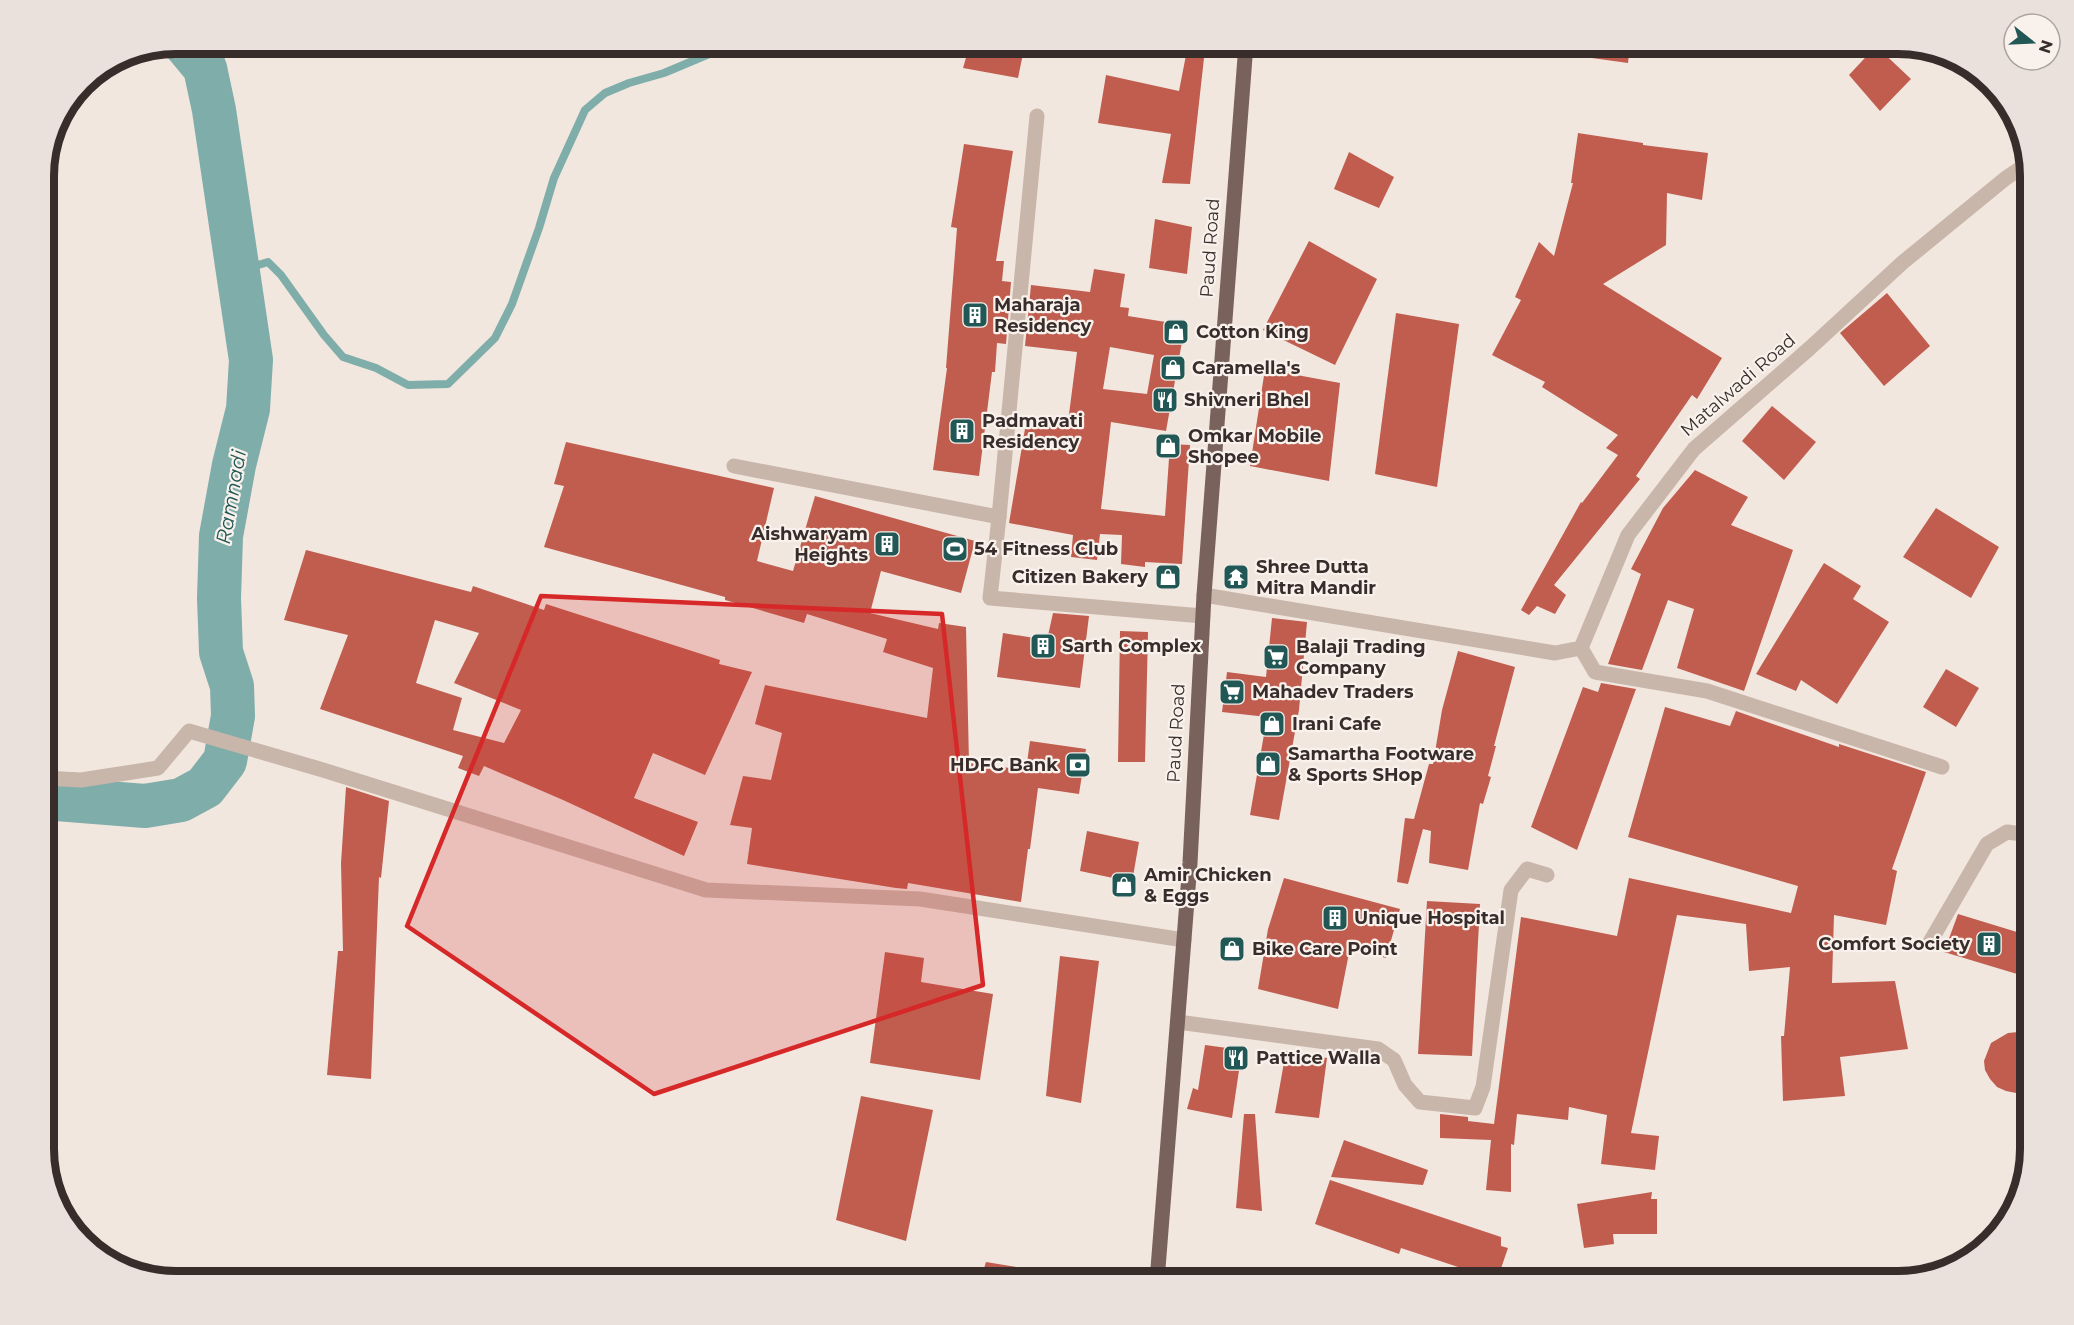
<svg xmlns="http://www.w3.org/2000/svg" width="2074" height="1325" font-family="Montserrat,sans-serif">
  <style>
    .lines { fill: none; stroke-linecap: round; stroke-linejoin: round }
    .stream { stroke: #7fadaa; stroke-width: 8 }
    .river { stroke: #7fadaa; stroke-width: 44 }
    .building { fill: #c05d4f; fill-rule: evenodd }
    .street { stroke: #c9b6ab; stroke-width: 15 }
    .primary { stroke: #79625c; stroke-width: 15 }
    .marked { fill: #d62828; fill-opacity: 0.2; stroke: #d62828; stroke-width: 4.5; stroke-linejoin: round }
    .labels { text-anchor: middle; stroke-width: 4.5; stroke-linejoin: round; paint-order: stroke }
    .street-label { font-size: 18px; fill: #382d2a; stroke: #f9f1eb }
    .poi-label { font-size: 18px; font-weight: bold; fill: #382d2a; stroke: #f9f1eb; text-anchor: start }
    .water-label { font-size: 20px; font-style: italic; fill: #215755; stroke: #f9f1eb }
    .rim { fill: none; stroke: #382d2a; stroke-width: 8 }
  </style>
  <rect width="100%" height="100%" fill="#f2e7df"/>
  <g class="lines">
    <polyline class="stream" points="238,271 268,262 281,275 324,335 343,357 376,368 408,385 448,384 495,338 512,304 539,228 554,178 585,110 605,93 629,83 664,73 733,44"/>
    <polyline class="river" points="44,798 145,806 181,800 205,787 225,761 233,716 232,686 221,652 219,598 221,536 234,465 248,409 251,360 214,110 205,68 185,44"/>
  </g>
  <g class="building">
    <polygon points="970,44 1025,44 1018,78 963,68"/>
    <polygon points="1570,44 1630,44 1628,63 1570,55"/>
    <polygon points="1876,46 1911,79 1880,111 1849,75"/>
    <polygon points="1186,55 1204,58 1190,184 1162,183 1171,134 1098,123 1106,75 1179,91"/>
    <polygon points="1578,133 1643,143 1643,145 1708,153 1702,200 1667,193 1666,245 1603,284 1722,358 1697,399 1692,395 1636,476 1640,479 1554,585 1566,595 1555,614 1537,606 1529,615 1521,610 1581,502 1582,503 1618,455 1606,448 1618,435 1542,387 1545,382 1492,355 1521,300 1515,297 1539,242 1554,256 1573,183 1571,183"/>
    <polygon points="964,144 1013,151 996,261 1004,261 1002,281 1011,282 1006,344 997,343 995,372 992,372 979,476 933,470 947,368 946,368 957,228 951,227"/>
    <polygon points="1349,152 1394,177 1379,208 1334,189"/>
    <polygon points="1155,219 1192,227 1187,274 1149,268"/>
    <polygon points="1309,241 1377,279 1335,365 1263,330"/>
    <path d="M1094,269L1125,274L1120,307L1129,308L1128,316L1185,325L1166,431L1111,422L1101,509L1165,516L1170,444L1190,445L1182,564L1145,562V567L1121,564L1122,535L1100,534L1097,560L1071,557L1073,535L1009,523L1027,417L1068,422L1077,352L1025,346L1031,285L1090,292ZM1110,347L1154,355L1147,394L1103,389Z"/>
    <polygon points="1887,293 1930,346 1884,386 1840,333"/>
    <polygon points="1396,313 1459,324 1437,487 1375,474"/>
    <polygon points="1265,369 1340,383 1329,481 1250,466"/>
    <polygon points="1772,406 1816,442 1784,480 1742,441"/>
    <polygon points="566,442 774,488 757,561 793,571 815,496 975,541 961,593 881,571 870,613 938,629 939,623 966,627 969,763 1026,770 1030,741 1086,749 1079,794 1038,788 1030,849 1028,849 1021,902 908,883 907,889 896,888 747,864 752,828 730,825 743,776 771,780 782,733 755,724 765,685 927,718 933,668 883,652 887,639 807,614 804,623 725,600 725,597 544,547 564,486 554,484"/>
    <polygon points="1695,470 1748,497 1731,525 1793,550 1744,691 1677,668 1694,609 1668,600 1642,670 1608,664 1641,574 1631,569 1663,508"/>
    <polygon points="1936,508 1999,547 1971,598 1903,557"/>
    <path d="M306,550L471,592L473,586L544,610L546,604L720,660L719,664L752,672L705,775L653,753L634,798L698,822L684,856L563,800L484,766L479,776L458,768L463,756L320,709L348,635L284,620ZM435,620L479,633L454,683L521,710L504,743L453,730L462,698L416,683Z"/>
    <polygon points="1824,563 1861,586 1853,599 1889,622 1837,704 1801,680 1796,691 1756,674"/>
    <polygon points="1053,613 1089,616 1080,688 997,677 1003,633 1047,640"/>
    <polygon points="1272,618 1307,622 1299,710 1279,820 1250,815 1267,717 1222,712 1227,672 1266,677"/>
    <polygon points="1120,631 1148,632 1145,762 1118,762"/>
    <polygon points="1458,651 1515,667 1494,746 1496,746 1488,776 1491,777 1483,804 1480,803 1468,870 1429,863 1431,831 1423,829 1408,884 1397,882 1405,818 1414,819 1429,764 1433,764 1442,710"/>
    <polygon points="1946,669 1979,688 1956,727 1923,707"/>
    <polygon points="1601,683 1636,689 1577,850 1531,827 1583,687 1598,692"/>
    <polygon points="1665,707 1730,726 1736,711 1839,747 1839,744 1926,772 1892,869 1897,871 1886,925 1834,915 1832,983 1895,981 1908,1049 1840,1057 1845,1096 1783,1101 1781,1036 1784,1036 1790,967 1749,971 1746,924 1677,915 1631,1133 1659,1136 1655,1170 1601,1164 1607,1115 1569,1107 1568,1120 1517,1114 1514,1145 1511,1144 1511,1192 1486,1190 1491,1140 1440,1138 1440,1114 1468,1117 1468,1121 1494,1124 1521,917 1617,936 1629,878 1791,913 1798,886 1628,837"/>
    <polygon points="346,787 389,801 381,878 379,877 371,1079 327,1075 338,951 343,951 341,863"/>
    <polygon points="1087,831 1139,842 1132,882 1080,871"/>
    <polygon points="1284,878 1400,909 1386,958 1350,948 1338,1009 1258,989 1268,929"/>
    <polygon points="1427,901 1480,904 1472,1056 1418,1054"/>
    <polygon points="1958,914 2030,936 2030,967 2027,977 1944,952"/>
    <polygon points="885,952 924,958 921,982 993,994 980,1080 870,1063"/>
    <polygon points="1060,956 1099,961 1081,1103 1046,1096"/>
    <polygon points="2018,1032 2030,1035 2030,1089 2016,1093 2006,1091 1997,1087 1990,1079 1985,1070 1984,1061 1991,1043 2008,1033"/>
    <polygon points="1205,1045 1242,1050 1232,1118 1187,1109 1193,1088 1198,1090"/>
    <polygon points="1286,1051 1327,1058 1319,1118 1275,1113"/>
    <polygon points="861,1096 933,1110 906,1241 836,1220"/>
    <polygon points="1244,1114 1255,1114 1262,1211 1236,1208"/>
    <polygon points="1344,1140 1428,1170 1423,1185 1331,1177"/>
    <polygon points="1330,1180 1501,1237 1501,1246 1508,1248 1497,1280 1401,1248 1399,1254 1315,1224"/>
    <polygon points="1652,1192 1651,1199 1657,1199 1657,1234 1613,1234 1614,1244 1584,1248 1577,1204"/>
    <polygon points="986,1262 1042,1271 1041,1281 980,1281"/>
  </g>
  <g class="lines">
    <g class="street">
      <polyline points="734,466 999,517 990,598 1203,616"/>
      <polyline points="999,517 1037,116"/>
      <polyline points="1204,595 1555,653 1581,648 1628,535 1694,449 1810,348 1902,263 2006,178 2027,164"/>
      <polyline points="1581,648 1595,672 1707,691 1942,767"/>
      <polyline points="44,778 81,780 158,768 189,731 323,770 706,890 920,899 1184,940"/>
      <polyline points="1930,942 1987,844 2007,832 2030,835"/>
      <polyline points="1178,1022 1378,1049 1394,1060 1405,1085 1420,1102 1475,1108 1483,1087 1511,890 1527,869 1547,875"/>
    </g>
    <polyline class="primary" points="1157,1281 1190,863 1204,595 1246,44"/>
  </g>
  <path class="marked" d="M541,596L942,614L983,985L654,1094L407,926Z"/>
  <defs>
    <g id="building-square" transform="scale(1.35)"><rect x="-9" y="-9" width="18" height="18" rx="4" fill="#215755" stroke="#f9f1eb"/><path d="M-4-6H4V6H1V3H-1V6H-4ZM-2.5-4.3h1.7v1.8h-1.7ZM.8-4.3h1.7v1.8H.8ZM-2.5-1h1.7V.8h-1.7ZM.8-1h1.7V.8H.8Z" fill="#fff"/></g>
    <g id="shop-square" transform="scale(1.35)"><rect x="-9" y="-9" width="18" height="18" rx="4" fill="#215755" stroke="#f9f1eb"/><path d="M-5-2.5h2.3a2.7 3.5 0 0 1 5.4 0H5L5.5 6h-11ZM-1.5-2.5h3a1.5 2.3 0 0 0-3 0Z" fill="#fff"/></g>
    <g id="restaurant-square" transform="scale(1.35)"><rect x="-9" y="-9" width="18" height="18" rx="4" fill="#215755" stroke="#f9f1eb"/><path d="M-5-6h1v4h1v-4h1v4h1v-4h1v5L-1.5 .5V6h-2V.5L-5-1ZM5-6V6H3V1.5H1.5Q1.5-4 5-6Z" fill="#fff"/></g>
    <g id="stadium-square" transform="scale(1.35)"><rect x="-9" y="-9" width="18" height="18" rx="4" fill="#215755" stroke="#f9f1eb"/><path d="M0-5a6.5 5 0 1 0 0 10a6.5 5 0 1 0 0-10ZM-3.5-1.8h7v3.6h-7Z" fill="#fff"/></g>
    <g id="temple-square" transform="scale(1.35)"><rect x="-9" y="-9" width="18" height="18" rx="4" fill="#215755" stroke="#f9f1eb"/><path d="M0-6L5-2H3V0L6.5 2.5H4V6H1.5V3h-3V6H-4V2.5H-6.5L-3 0V-2H-5Z" fill="#fff"/></g>
    <g id="supermarket-square" transform="scale(1.35)"><rect x="-9" y="-9" width="18" height="18" rx="4" fill="#215755" stroke="#f9f1eb"/><path d="M-6-5.5h2.5l.6 2H6L4.5 2H-2.5L-4.4-4H-6ZM-1.5 3.2a1.3 1.3 0 1 0 .1 0ZM3 3.2a1.3 1.3 0 1 0 .1 0Z" fill="#fff"/></g>
    <g id="bank-square" transform="scale(1.35)"><rect x="-9" y="-9" width="18" height="18" rx="4" fill="#215755" stroke="#f9f1eb"/><path d="M-6-4H6V4H-6ZM0-2.3a2.3 2.3 0 1 0 0 4.6a2.3 2.3 0 1 0 0-4.6Z" fill="#fff"/></g>
  </defs>
  <g fill-rule="evenodd">
    <use href="#building-square" x="975" y="315"/>
    <use href="#shop-square" x="1176" y="332"/>
    <use href="#shop-square" x="1173" y="368"/>
    <use href="#restaurant-square" x="1165" y="400"/>
    <use href="#building-square" x="962" y="431"/>
    <use href="#shop-square" x="1168" y="446"/>
    <use href="#building-square" x="887" y="544"/>
    <use href="#stadium-square" x="955" y="549"/>
    <use href="#shop-square" x="1168" y="577"/>
    <use href="#temple-square" x="1236" y="577"/>
    <use href="#building-square" x="1043" y="646"/>
    <use href="#supermarket-square" x="1276" y="657"/>
    <use href="#supermarket-square" x="1232" y="692"/>
    <use href="#shop-square" x="1272" y="724"/>
    <use href="#shop-square" x="1268" y="764"/>
    <use href="#bank-square" x="1078" y="765"/>
    <use href="#shop-square" x="1124" y="885"/>
    <use href="#building-square" x="1335" y="918"/>
    <use href="#building-square" x="1989" y="944"/>
    <use href="#shop-square" x="1232" y="949"/>
    <use href="#restaurant-square" x="1236" y="1058"/>
  </g>
  <g class="labels">
    <g class="street-label">
      <text transform="translate(1210 248) rotate(-86)" y="6">Paud Road</text>
      <text transform="translate(1738 385) rotate(-41)" y="6">Matalwadi Road</text>
      <text transform="translate(1176 733) rotate(-87)" y="6">Paud Road</text>
    </g>
    <g class="poi-label">
      <text x="994" y="311">Maharaja<tspan x="994" dy="21">Residency</tspan></text>
      <text x="1196" y="338">Cotton King</text>
      <text x="1192" y="374">Caramella's</text>
      <text x="1184" y="406">Shivneri Bhel</text>
      <text x="982" y="427">Padmavati<tspan x="982" dy="21">Residency</tspan></text>
      <text x="1188" y="442">Omkar Mobile<tspan x="1188" dy="21">Shopee</tspan></text>
      <text x="868" y="540" text-anchor="end">Aishwaryam<tspan x="868" dy="21">Heights</tspan></text>
      <text x="974" y="555">54 Fitness Club</text>
      <text x="1256" y="573">Shree Dutta<tspan x="1256" dy="21">Mitra Mandir</tspan></text>
      <text x="1148" y="583" text-anchor="end">Citizen Bakery</text>
      <text x="1062" y="652">Sarth Complex</text>
      <text x="1296" y="653">Balaji Trading<tspan x="1296" dy="21">Company</tspan></text>
      <text x="1252" y="698">Mahadev Traders</text>
      <text x="1292" y="730">Irani Cafe</text>
      <text x="1288" y="760">Samartha Footware<tspan x="1288" dy="21">&amp; Sports SHop</tspan></text>
      <text x="1058" y="771" text-anchor="end">HDFC Bank</text>
      <text x="1144" y="881">Amir Chicken<tspan x="1144" dy="21">&amp; Eggs</tspan></text>
      <text x="1354" y="924">Unique Hospital</text>
      <text x="1970" y="950" text-anchor="end">Comfort Society</text>
      <text x="1252" y="955">Bike Care Point</text>
      <text x="1256" y="1064">Pattice Walla</text>
    </g>
    <g class="water-label">
      <text transform="translate(231 497) rotate(-80)" y="7">Ramnadi</text>
    </g>
  </g>
  <path d="M0 0H2074V1325H0ZM176 54H1898A122 122 0 0 1 2020 176V1149A122 122 0 0 1 1898 1271H176A122 122 0 0 1 54 1149V176A122 122 0 0 1 176 54Z" fill="#eae1dc" fill-rule="evenodd"/>
  <path class="rim" d="M176 54H1898A122 122 0 0 1 2020 176V1149A122 122 0 0 1 1898 1271H176A122 122 0 0 1 54 1149V176A122 122 0 0 1 176 54Z"/>
  <g transform="translate(2032 42) rotate(108)"><circle r="28" fill="#f9f1eb" stroke="#aca39e" stroke-width="1.5"/>
  <path d="M0-4.5L10 22L0 15L-10 22Z" fill="#215755"/>
  <text y="-9" font-size="16" font-weight="bold" text-anchor="middle" fill="#382d2a">N</text>
  </g>
</svg>
